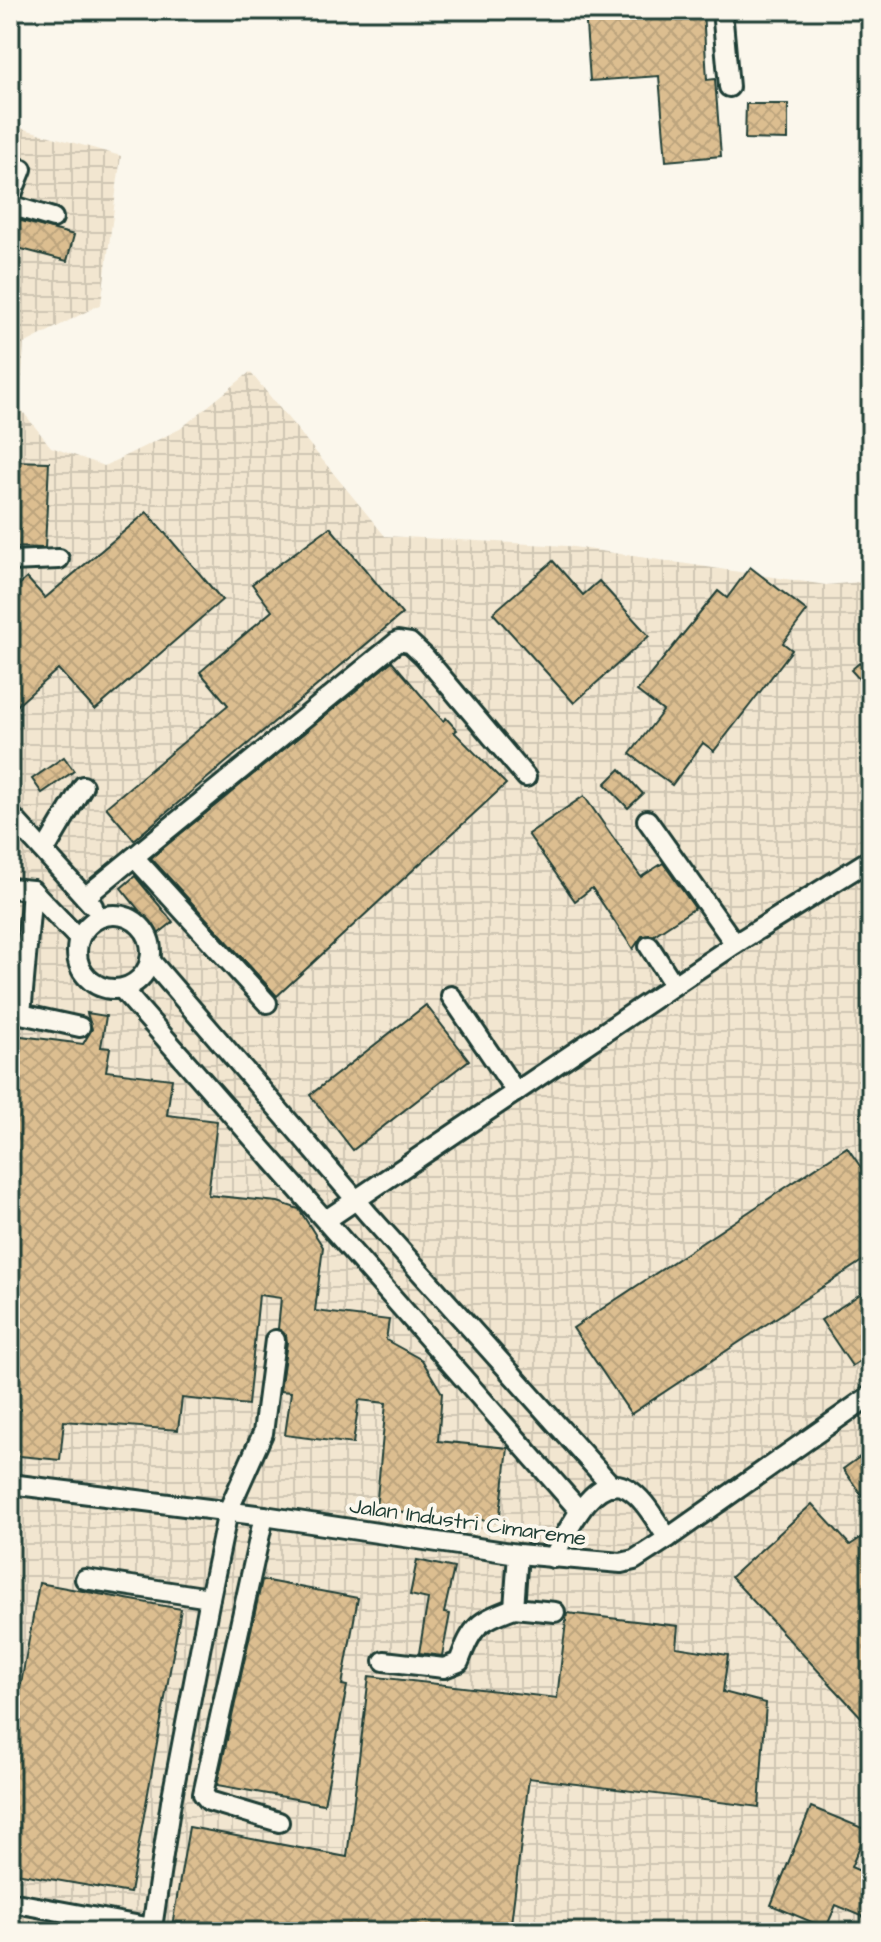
<svg xmlns="http://www.w3.org/2000/svg" width="881" height="1942" font-family="'Architects Daughter',sans-serif">
  <style>
    .industrial { fill: url(#industrial-grid) }
    .building { fill: url(#building-cross-hatch); stroke: #1f3d34; stroke-width: 2 }
    .lines { fill: none; stroke-linecap: round; stroke-linejoin: round }
    .minor-casing { stroke: #1f3d34; stroke-width: 24 }
    .minor { stroke: #fbf7ec; stroke-width: 18 }
    .labels { text-anchor: middle; stroke-width: 8; stroke-linejoin: round; paint-order: stroke }
    .street-label { font-size: 22px; fill: #1f3d34; stroke: #fbf7ec }
  </style>
  <defs>
    <pattern id="industrial-grid" width="8" height="8" patternUnits="userSpaceOnUse" patternTransform="scale(2)"><rect width="8" height="8" fill="#f2e6d0"/><path d="M0 4h8M4 0v8" fill="none" stroke="#cfc6b3"/></pattern>
    <pattern id="building-cross-hatch" width="8" height="8" patternUnits="userSpaceOnUse" patternTransform="scale(2)"><rect width="8" height="8" fill="#dcbe90"/><path d="M0 0l8 8M0 8l8-8" fill="none" stroke="#bca47d"/></pattern>
  </defs>
  <rect width="100%" height="100%" fill="#fbf7ec"/>
  <filter id="ink" filterUnits="userSpaceOnUse"><feTurbulence type="fractalNoise" baseFrequency=".0125" numOctaves="2"/><feDisplacementMap in="SourceGraphic" scale="16" xChannelSelector="R" yChannelSelector="G"/><feConvolveMatrix kernelMatrix="1 2 1 2 8 2 1 2 1" color-interpolation-filters="sRGB"/></filter>
  <g filter="url(#ink)">
    <polygon class="industrial" points="10,125 121,156 101,304 24,344 20,408 51,447 104,466 180,429 250,372 385,536 567,546 826,585 871,581 871,1932 10,1932"/>
    <g class="building">
      <polygon points="585,10 703,10 707,80 715,79 721,156 666,161 659,76 590,81"/>
      <polygon points="746,104 788,104 788,140 745,139"/>
      <polygon points="10,218 74,235 67,261 10,246"/>
      <polygon points="10,461 49,462 45,548 10,547"/>
      <polygon points="147,512 222,600 95,710 58,669 10,712 10,593 27,578 45,598"/>
      <polygon points="330,527 402,614 134,840 106,807 228,705 200,672 272,611 252,584"/>
      <polygon points="553,561 583,595 599,581 649,636 574,703 493,613"/>
      <polygon points="750,567 807,611 783,643 792,650 750,705 714,751 703,743 672,785 630,754 663,711 637,691 718,591 727,598"/>
      <polygon points="871,653 871,692 851,670"/>
      <polygon points="392,661 443,721 446,718 457,730 454,732 506,784 277,996 151,858"/>
      <polygon points="64,757 74,771 42,793 32,779"/>
      <polygon points="620,769 643,794 628,808 605,784"/>
      <polygon points="584,796 641,877 663,863 695,908 654,935 642,936 633,949 592,888 575,901 528,834"/>
      <polygon points="135,876 173,922 158,934 121,888"/>
      <polygon points="426,1005 469,1060 353,1150 310,1095"/>
      <polygon points="87,1013 106,1016 101,1047 110,1048 106,1071 172,1079 167,1115 217,1121 208,1195 278,1202 299,1209 323,1247 315,1311 389,1320 386,1340 422,1360 442,1393 438,1441 508,1448 499,1522 376,1509 386,1403 359,1400 353,1444 285,1435 291,1392 280,1391 287,1342 286,1335 278,1329 281,1298 259,1295 248,1405 182,1398 178,1430 64,1421 60,1460 10,1455 10,1257 17,1199 10,1198 13,1035 83,1044 92,1029"/>
      <polygon points="847,1147 871,1182 871,1255 631,1414 573,1328"/>
      <polygon points="871,1287 871,1354 852,1366 821,1320"/>
      <polygon points="871,1449 871,1508 843,1469"/>
      <polygon points="812,1504 850,1545 871,1531 871,1712 863,1719 731,1577"/>
      <polygon points="417,1560 454,1568 444,1613 450,1614 442,1656 419,1653 428,1599 410,1595"/>
      <polygon points="262,1580 358,1598 342,1685 347,1686 324,1804 217,1785"/>
      <polygon points="39,1583 181,1609 130,1893 10,1872 10,1682 21,1684"/>
      <polygon points="567,1613 678,1626 676,1647 728,1655 723,1692 766,1703 759,1807 529,1778 510,1932 171,1932 189,1827 347,1857 369,1676 557,1698"/>
      <polygon points="811,1807 867,1830 851,1867 871,1876 871,1920 836,1905 826,1928 771,1905"/>
    </g>
    <g class="lines">
      <g class="minor-casing">
        <g id="minor">
          <polyline points="722,10 729,87"/>
          <polyline points="10,199 22,169"/>
          <polyline points="10,205 53,218"/>
          <polyline points="10,561 59,559"/>
          <polyline points="10,814 93,906"/>
          <polyline points="647,820 735,944"/>
          <polyline points="45,850 83,786"/>
          <polyline points="134,857 267,1003"/>
          <polyline points="10,888 32,890 79,939"/>
          <polyline points="32,890 21,1014 80,1027"/>
          <polyline points="85,897 398,641 410,643 424,656 526,777"/>
          <circle cx="114" cy="952" r="37"/>
          <polyline points="649,946 674,985"/>
          <polyline points="150,960 369,1215 612,1486"/>
          <polyline points="122,989 579,1510"/>
          <polyline points="451,996 516,1092"/>
          <polyline points="326,1220 735,944 871,859"/>
          <polyline points="10,1484 264,1516 518,1554 621,1563 634,1560 668,1538 871,1395"/>
          <polyline points="264,1516 203,1794 209,1801 279,1822"/>
          <polyline points="518,1554 514,1608 555,1612"/>
          <path d="M553,1558C565,1536 595,1468 628,1489C645,1499 656,1522 668,1538"/>
          <polyline points="85,1579 210,1598"/>
          <path d="M384,1661L444,1668L459,1662C473,1625 477,1622 514,1608"/>
          <polyline points="10,1902 152,1928 171,1802 210,1598 228,1511 263,1433 275,1340"/>
        </g>
      </g>
      <use href="#minor" class="minor"/>
    </g>
  </g>
  <g class="labels">
    <g class="street-label">
      <text transform="translate(468 1521) rotate(8)" y="8">Jalan Industri Cimareme</text>
    </g>
  </g>
  <rect width="881" height="1942" fill="none" stroke="#fbf7ec" stroke-width="40"/>
  <rect x="20" y="20" width="841" height="1902" fill="none" stroke="#1f3d34" stroke-width="3" filter="url(#ink)"/>
</svg>
